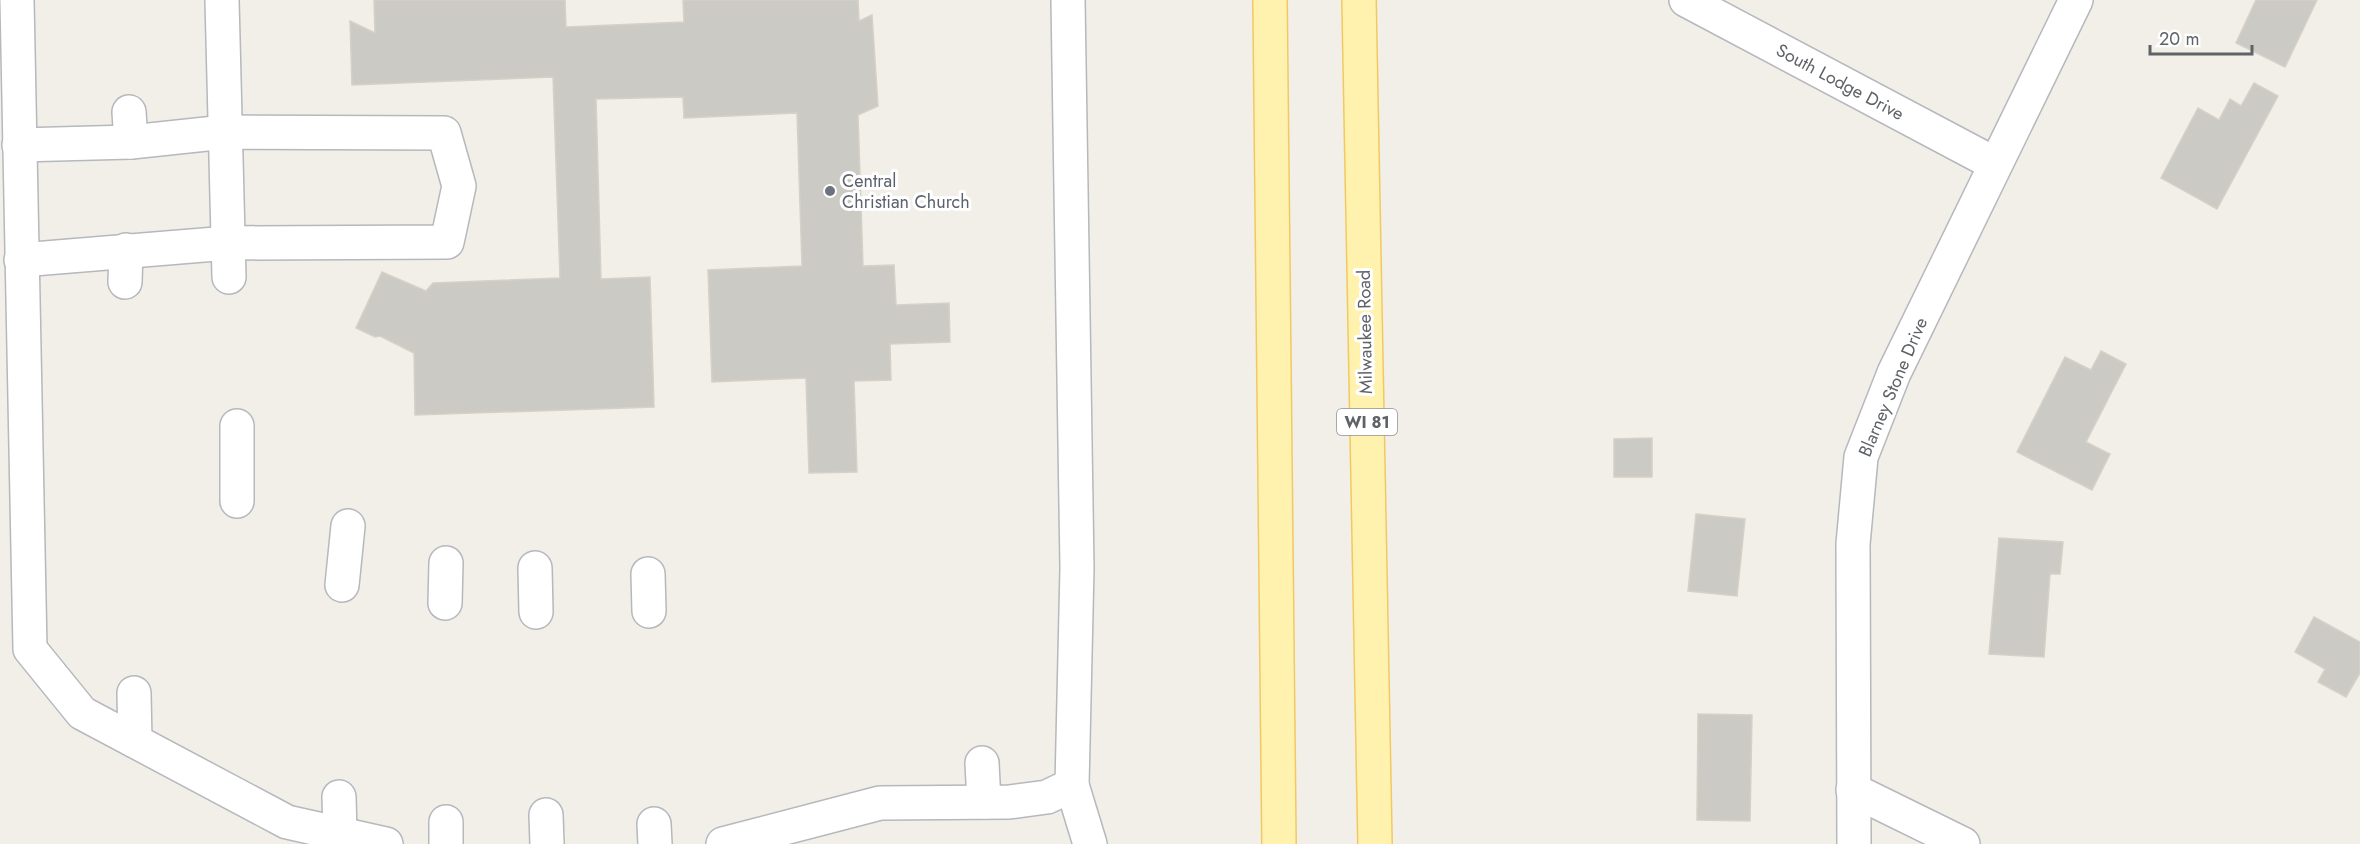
<svg xmlns="http://www.w3.org/2000/svg" width="2360" height="844" font-family="Jost,sans-serif">
  <style>
    .building { fill: #cccac5; stroke: #d6d1c6; stroke-width: 1.5 }
    .lines { fill: none; stroke-linecap: round; stroke-linejoin: round }
    .minor-casing { stroke: #b5b8bc; stroke-width: 36 }
    .major-casing { stroke: #f2c960; stroke-width: 36 }
    .minor { stroke: #fff; stroke-width: 33 }
    .major { stroke: #fff2af; stroke-width: 33 }
    .worship-dot { fill: #6b7280; stroke: #fff; stroke-width: 2 }
    .labels { text-anchor: middle; stroke-width: 6; stroke-linejoin: round; paint-order: stroke }
    .shield { fill: #fff; stroke: #8f9295; stroke-width: 1.5 }
    .shield-label { font-size: 16px; font-weight: bold; fill: #5f6368 }
    .street-label { font-size: 18px; fill: #5f6368; stroke: #fff }
    .worship-label { font-size: 18px; fill: #5b616d; stroke: #fff; text-anchor: start }
  </style>
  <rect width="100%" height="100%" fill="#f1efe8"/>
  <g class="building">
    <polygon points="374,0 565,0 566,27 684,22 683,0 858,0 859,21 872,15 878,106 858,115 863,266 894,265 896,305 949,303 950,342 890,344 891,380 854,381 857,472 809,473 806,378 712,382 708,270 802,266 797,113 684,118 683,97 596,99 601,279 650,277 654,407 415,415 414,353 380,336 375,337 356,328 382,272 426,291 433,283 560,278 553,77 352,85 350,21 375,33"/>
    <polygon points="2256,0 2317,0 2285,67 2236,43"/>
    <polygon points="2254,83 2278,96 2217,209 2161,178 2198,108 2219,120 2230,99 2241,106"/>
    <polygon points="2101,351 2126,364 2086,442 2110,454 2092,490 2017,452 2065,357 2091,370"/>
    <polygon points="1652,438 1652,477 1614,477 1614,439"/>
    <polygon points="1696,514 1745,519 1737,596 1688,591"/>
    <polygon points="1999,538 2063,542 2060,574 2050,574 2044,657 1989,654"/>
    <polygon points="2314,617 2360,642 2360,673 2346,697 2318,682 2325,669 2295,652"/>
    <polygon points="1698,714 1752,715 1750,821 1697,820"/>
  </g>
  <g class="lines">
    <g class="minor-casing">
      <g id="minor">
        <polyline points="17,0 30,649 82,713 287,822 386,844"/>
        <polyline points="222,0 229,277"/>
        <polyline points="1686,0 1995,164"/>
        <polyline points="129,112 131,142"/>
        <polyline points="19,145 131,142 225,132 444,133 459,186 447,242 228,243 21,260"/>
        <polyline points="125,282 126,250"/>
        <polyline points="237,501 237,426"/>
        <polyline points="535,568 536,612"/>
        <polyline points="648,574 649,611"/>
        <polyline points="342,585 348,526"/>
        <polyline points="445,603 446,563"/>
        <polyline points="134,693 135,741"/>
        <polyline points="982,763 984,802"/>
        <polyline points="1072,785 1090,844"/>
        <polyline points="1853,790 1963,844"/>
        <polyline points="339,797 340,834"/>
        <polyline points="546,815 547,844"/>
        <polyline points="654,824 655,844"/>
        <polyline points="446,844 446,822"/>
        <polyline points="723,844 880,803 1009,802 1047,797 1072,785 1077,568 1068,0"/>
        <polyline points="1854,844 1853,544 1861,457 1894,373 2076,0"/>
      </g>
    </g>
    <g class="major-casing">
      <g id="major">
        <polyline points="1270,0 1279,844"/>
        <polyline points="1359,0 1375,844"/>
      </g>
    </g>
    <use href="#minor" class="minor"/>
    <use href="#major" class="major"/>
  </g>
  <circle class="worship-dot" cx="830" cy="191" r="6"/>
  <g class="labels">
    <rect class="shield" x="1337" y="409" width="60" height="26" rx="4.5"/>
    <g class="shield-label">
      <text x="1367" y="428">WI 81</text>
    </g>
    <g class="street-label">
      <text transform="translate(1840 82) rotate(28)" y="6">South Lodge Drive</text>
      <text transform="translate(1365 332) rotate(-91)" y="6">Milwaukee Road</text>
      <text transform="translate(1893 387) rotate(-67)" y="6">Blarney Stone Drive</text>
    </g>
    <g class="worship-label">
      <text x="842" y="187">Central<tspan x="842" dy="21">Christian Church</tspan></text>
    </g>
  </g>
  <path d="M2150 45v9h102v-9" fill="none" stroke="#5f6368" stroke-width="3"/>
  <text x="2159" y="45" font-size="18" fill="#5f6368" stroke="#ffffff" stroke-width="4.5" paint-order="stroke">20 m</text>
</svg>
